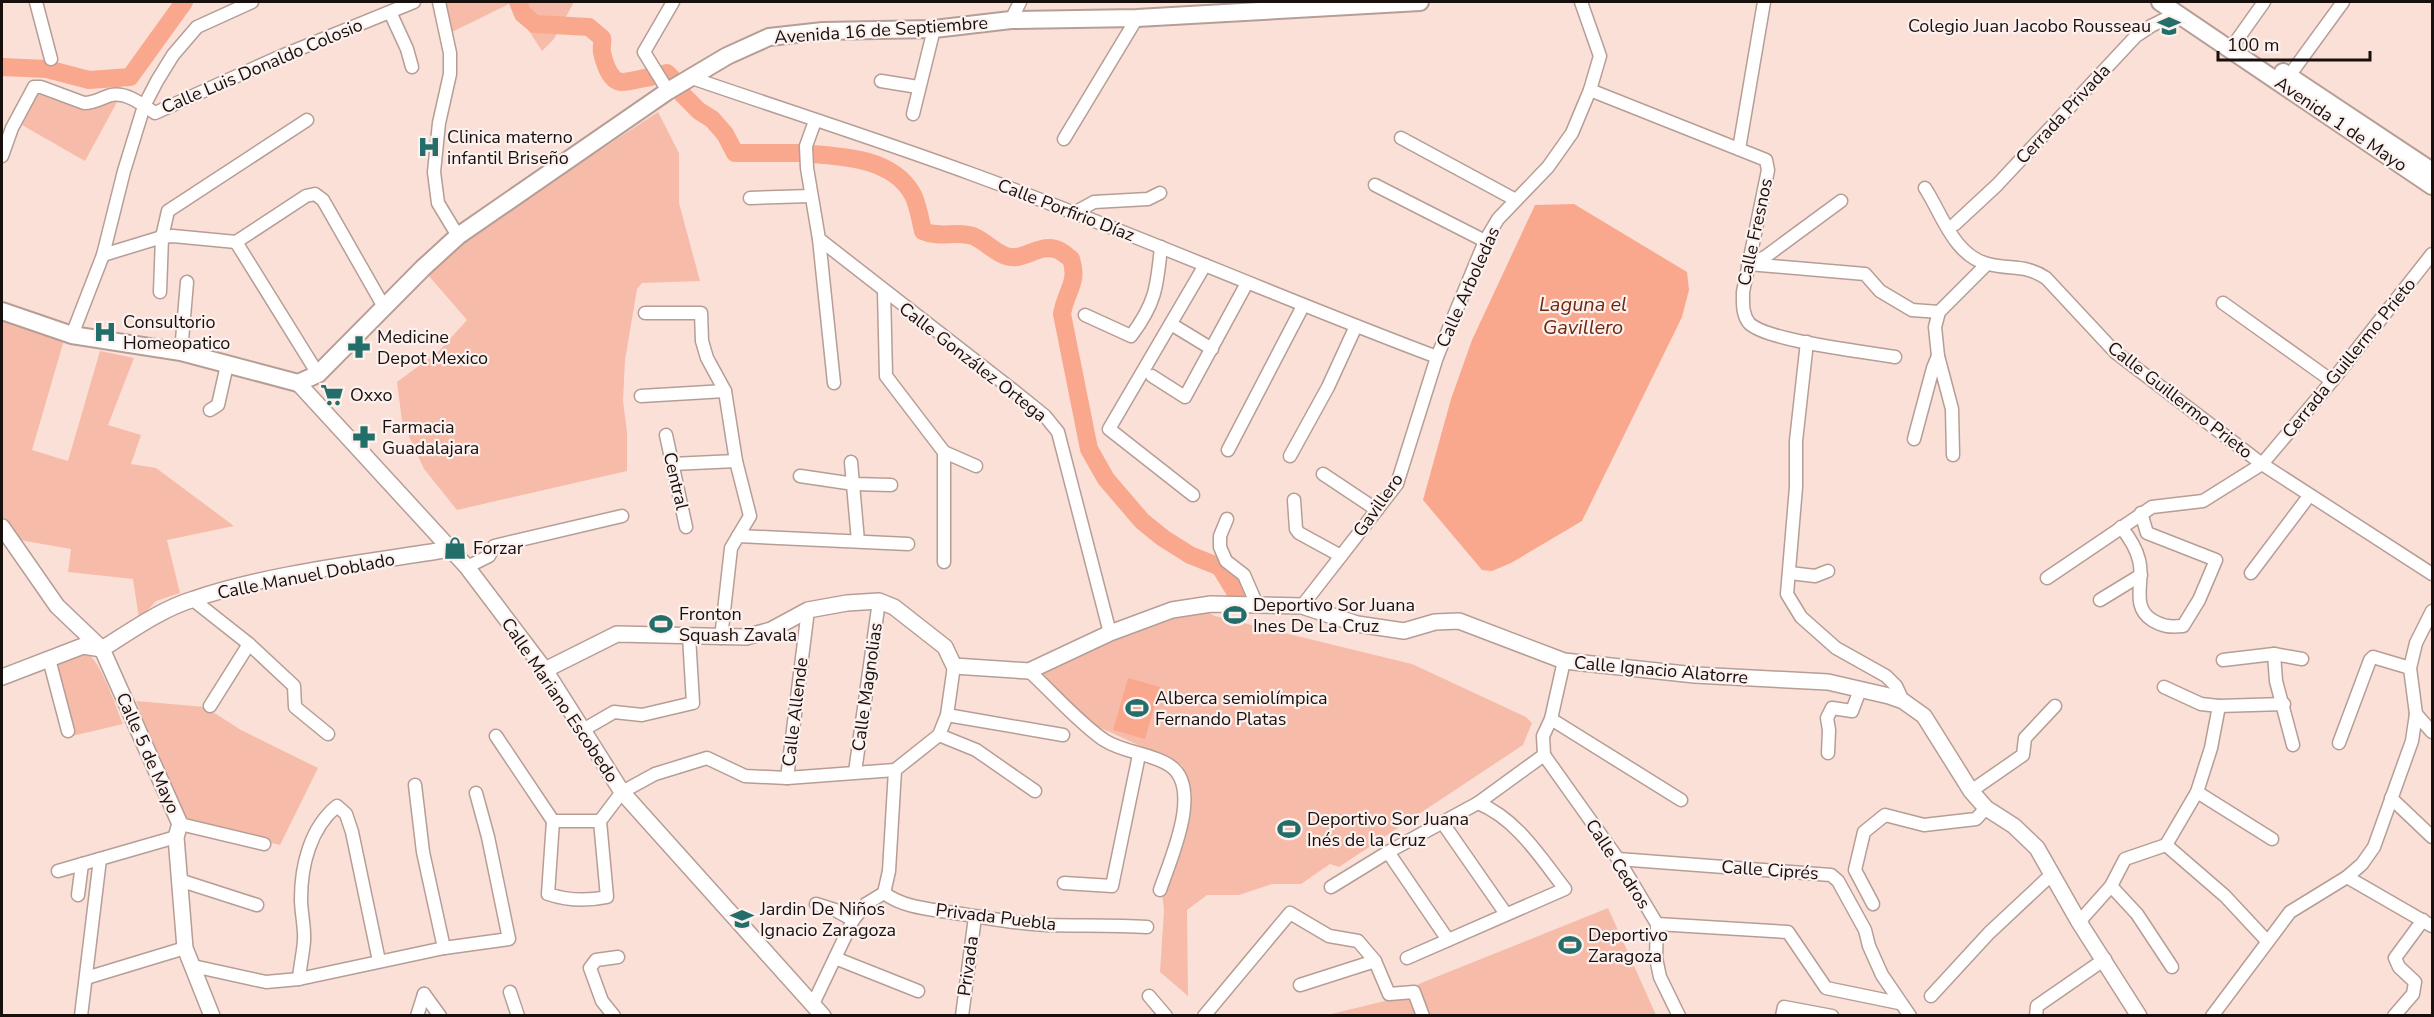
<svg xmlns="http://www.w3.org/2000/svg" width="2434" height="1017" font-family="'Nunito Sans',sans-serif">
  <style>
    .green { fill: #f6bca9 }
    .water { fill: #f9a88e }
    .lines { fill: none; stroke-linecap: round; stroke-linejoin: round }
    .river { stroke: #f9a88e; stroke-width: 18 }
    .minor-casing { stroke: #b69e96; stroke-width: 15 }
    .tertiary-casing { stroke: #b69e96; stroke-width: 18 }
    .secondary-casing { stroke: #b69e96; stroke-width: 20 }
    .minor { stroke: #fff; stroke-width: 12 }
    .tertiary { stroke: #fff; stroke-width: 15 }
    .secondary { stroke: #fff; stroke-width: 16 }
    .labels { text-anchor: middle; stroke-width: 4.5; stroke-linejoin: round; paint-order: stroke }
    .poi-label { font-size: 18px; fill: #18100d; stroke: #fcf1ee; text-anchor: start }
    .street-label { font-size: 18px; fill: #18100d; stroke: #fcf1ee }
    .water-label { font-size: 20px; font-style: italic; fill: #6e270e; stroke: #fcf1ee }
  </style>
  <rect width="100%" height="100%" fill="#fae0d7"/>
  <g class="green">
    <polygon points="446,2 574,2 554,39 542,51 511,3 452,32"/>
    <polygon points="39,91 89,110 112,101 117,102 85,161 22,125"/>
    <polygon points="658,112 679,153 679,203 700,281 642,283 637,289 625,360 623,401 627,432 627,471 457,510 424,469 402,421 397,382 439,351 467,320 428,275 461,241"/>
    <polygon points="2,320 64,340 32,450 68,461 100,351 134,358 108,425 141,435 131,464 156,468 234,526 167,540 180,593 156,601 139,619 133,579 68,572 71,549 14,539 2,520"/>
    <polygon points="1202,609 1215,616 1412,664 1526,717 1532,723 1523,745 1339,867 1330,864 1301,884 1272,884 1239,895 1207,895 1187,910 1188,996 1160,972 1164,911 1162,891 1192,793 1182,765 1092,724 1033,672 1115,635"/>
    <path d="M86,652C102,663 115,705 123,724L72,736L51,667L54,662Z"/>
    <polygon points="136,701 205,707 241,730 318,768 280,845 183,822"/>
    <polygon points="1608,908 1656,1015 1323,1016 1393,999 1421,983"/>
  </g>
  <g class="water">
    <polygon points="1574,204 1687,272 1689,290 1682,317 1582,521 1511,563 1492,571 1482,570 1423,500 1451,399 1472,340 1535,205"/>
    <polygon points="1128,678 1160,687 1145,739 1113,730"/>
  </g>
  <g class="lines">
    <g class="river">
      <path d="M518,2L523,14L535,24L589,27L602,38C603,43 601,47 602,52C604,62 610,82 622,82C631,82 642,78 651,77"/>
      <polyline points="2,67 47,69 89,80 130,77 184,2"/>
      <polyline points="659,76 667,73 672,78"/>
      <polyline points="682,94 699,111 712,119 725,134 735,153 801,153"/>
      <path d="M809,154C845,156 894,159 913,195C918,205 920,219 923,231C940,239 956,230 973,236C985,241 994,252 1006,256C1024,262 1037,244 1055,249C1061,250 1067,256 1071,259C1079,283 1066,290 1062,314L1089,449L1106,479L1142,521L1163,538L1190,555L1220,567L1236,593"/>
    </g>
    <g class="minor-casing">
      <g id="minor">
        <polyline points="36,2 51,59"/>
        <polyline points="439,2 450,53 450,74 439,123 434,172 438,203 458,236"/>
        <polyline points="390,12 407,49 412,67"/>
        <polyline points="1011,20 1020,2"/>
        <polyline points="2237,40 2264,2"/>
        <polyline points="2289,76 2343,2"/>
        <path d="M689,77C782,109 876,139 969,173C1126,230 1280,298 1437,357"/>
        <polyline points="881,81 918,87"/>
        <path d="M1590,90L1766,160L1768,170L1743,292C1743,303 1742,314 1749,323C1766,341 1867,352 1895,357"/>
        <polyline points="668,91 644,52 673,2"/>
        <polyline points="913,114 934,29"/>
        <polyline points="815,121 806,146 807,168 819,239 1014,391 1045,416 1058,432 1110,633"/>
        <polyline points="1401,138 1514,199"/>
        <polyline points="1064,139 1137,18"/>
        <polyline points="1739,149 1764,2"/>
        <path d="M2,156L12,128L34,87H41L84,103C95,103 101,98 111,95C127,92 143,105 155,113L279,57L414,2"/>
        <polyline points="1375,185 1485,241"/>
        <path d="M1925,188C1942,214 1954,256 1988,264C2011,270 2025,264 2046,278L2115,352L2262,464L2432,574"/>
        <polyline points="750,198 810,196"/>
        <polyline points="1074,213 1094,202 1148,199 1160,193"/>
        <polyline points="1955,224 1997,185 2136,36 2151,26 2177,13"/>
        <polyline points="819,239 834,383"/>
        <polyline points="236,242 318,374"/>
        <polyline points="103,255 162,237 173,236 236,242 306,196 315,194 323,200 384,307"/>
        <polyline points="1751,263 1765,257 1841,201"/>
        <polyline points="1748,264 1865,274 1880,291 1912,310 1939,312"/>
        <polyline points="884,291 886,376 944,452 944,562"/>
        <polyline points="160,292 162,237 168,211 307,120"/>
        <polyline points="2223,303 2332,381"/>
        <polyline points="645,313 701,313 702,341 707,358 725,391 736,461 750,516 731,548 721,638"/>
        <path d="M1085,315L1131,336C1156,303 1157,286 1161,247"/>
        <polyline points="1171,324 1212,349"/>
        <polyline points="72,335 103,255 124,171 144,106 157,81 173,55 197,27 252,2"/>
        <polyline points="1807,342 1796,441 1796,487 1787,594 1801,617 1836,648 1886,676 1896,686 1903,701"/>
        <polyline points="181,352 187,282"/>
        <polyline points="1152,376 1185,397 1247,283"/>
        <polyline points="641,396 725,391"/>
        <polyline points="210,410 218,405 227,365"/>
        <polyline points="666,435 686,527"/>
        <polyline points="1914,439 1933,368 1938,356"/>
        <polyline points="1228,450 1303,306"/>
        <polyline points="944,452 976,466"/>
        <polyline points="1953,455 1952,409 1938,356 1935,327 1939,312 1987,264"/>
        <polyline points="1290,456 1328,387 1356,326"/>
        <polyline points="851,462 858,541"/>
        <polyline points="672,464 736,461"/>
        <polyline points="1323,474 1377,510"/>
        <polyline points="800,476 854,484 891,485"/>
        <polyline points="1193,495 1109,429 1205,265"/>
        <polyline points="1294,500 1296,529 1299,533 1341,556"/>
        <polyline points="1227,519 1220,536 1220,547 1226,561 1244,575 1257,605"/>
        <path d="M2121,527C2129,537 2136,547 2139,560C2145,581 2130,606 2152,620C2164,627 2170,627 2183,626L2199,600L2216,560L2147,533L2141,513"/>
        <polyline points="738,536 908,544"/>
        <polyline points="467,567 489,556 494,546 622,516"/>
        <polyline points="1790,573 1815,576 1828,571"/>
        <polyline points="2251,573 2309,496"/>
        <polyline points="2047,578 2152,507 2203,501 2262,464 2332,381 2432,254"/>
        <polyline points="192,599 249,644 294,686 295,707 328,734"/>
        <polyline points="2100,600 2141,575"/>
        <polyline points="1302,606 1397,484 1437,357 1485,241 1498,219 1548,167 1572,133 1590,90 1600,56 1581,2"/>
        <polyline points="2274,654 2276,681 2293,745"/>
        <polyline points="49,659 68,731"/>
        <polyline points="2223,660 2274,654 2302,659"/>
        <path d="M1029,671C1053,693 1078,722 1104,740C1124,753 1151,753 1169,765C1204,787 1170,860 1160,890"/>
        <polyline points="2164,687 2201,704 2219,706 2284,704"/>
        <polyline points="210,706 249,644"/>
        <polyline points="2416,714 2432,732"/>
        <polyline points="947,715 1063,735"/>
        <polyline points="1551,719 1681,800"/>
        <polyline points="583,730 614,712 642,715 693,703 689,636"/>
        <polyline points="939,735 976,750 1035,791"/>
        <polyline points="496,736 553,821"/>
        <polyline points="2339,743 2370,660 2373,657 2410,668"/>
        <polyline points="1828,753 1829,730 1827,718 1832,708 1852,711 1860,690"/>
        <polyline points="1544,755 1618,859 1657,924 1656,958 1660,977 1679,1016"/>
        <polyline points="855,772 879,601"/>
        <polyline points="787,778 808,610"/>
        <polyline points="415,785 423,852 444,948"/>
        <polyline points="1971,791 2023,755 2025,738 2055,706"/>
        <polyline points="2197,792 2272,839"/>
        <polyline points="2391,798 2432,837"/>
        <path d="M553,821L548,894C566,900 588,901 607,897L600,821L622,792L655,774L707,758L745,776L787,778L895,770"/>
        <polyline points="553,821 600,821"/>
        <polyline points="1442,822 1506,914"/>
        <polyline points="180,824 264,844"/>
        <polyline points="2166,845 2225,896 2267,941"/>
        <polyline points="1388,852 1448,940"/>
        <polyline points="1618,859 1831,875 1838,881 1865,930 1869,946 1882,975 1910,1016"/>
        <polyline points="58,871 176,837"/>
        <polyline points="2347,877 2432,926"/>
        <polyline points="179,880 257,905"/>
        <polyline points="1064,883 1112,886 1139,755"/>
        <polyline points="2111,886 2137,914 2172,967"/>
        <polyline points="1331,887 1388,852 1478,803 1544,755 1543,736 1551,719 1564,661"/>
        <path d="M884,893C904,908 930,909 954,913C985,917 1015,924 1046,925C1080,926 1113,925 1147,927"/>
        <polyline points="78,895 82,864"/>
        <polyline points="816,904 835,910 853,920"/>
        <polyline points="1873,904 1855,870 1864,832 1885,815 1924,825 1976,819 1986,808"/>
        <polyline points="2079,922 2111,886 2125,859 2166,845 2197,792 2211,748 2219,706"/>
        <polyline points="1657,924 1788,932 1826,988 1899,1003"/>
        <polyline points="835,958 918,991"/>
        <path d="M1407,958L1565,889C1540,857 1517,819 1478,803"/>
        <polyline points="193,966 266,982 299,979 444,948 509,939 488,837 476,793"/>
        <polyline points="86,978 185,948"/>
        <path d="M299,979C300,966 303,954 304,941C305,927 301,913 301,899C301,866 310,828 337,806L346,814L352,832L379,961"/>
        <polyline points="1300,985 1375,961"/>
        <polyline points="510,992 518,1016"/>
        <polyline points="424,994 440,1016"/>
        <polyline points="1149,996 1166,1016"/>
        <polyline points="1931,996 1989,933 2051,875"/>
        <polyline points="813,1004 853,920 866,904 884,893 889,871 895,770 939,735 947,715 954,666"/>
        <polyline points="81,1016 100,859"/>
        <polyline points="417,1016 424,994"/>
        <polyline points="614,1016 602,1001 590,968 596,960 618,957"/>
        <polyline points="962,1016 975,917"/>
        <polyline points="1204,1016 1290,913 1329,936 1358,941 1375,961 1389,994 1414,992 1423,1016"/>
        <polyline points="1782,1016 1784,1007 1832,1016"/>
        <polyline points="2036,1016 2037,1006 2105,959"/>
        <polyline points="2212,1016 2290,912 2347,877 2362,864 2374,847 2412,741 2416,714 2410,668 2416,643 2432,611"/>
        <polyline points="2394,1016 2413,994 2415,982 2399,967 2395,958 2423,920"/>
      </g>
    </g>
    <g class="tertiary-casing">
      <g id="tertiary">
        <polyline points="298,383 467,567 545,670 622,792 823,1016"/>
        <polyline points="2,527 57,606 102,649 180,824 176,837 185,948 212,1016"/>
        <polyline points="545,670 617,634 746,637 771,630 808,610 847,603 879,601 894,607 945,647 954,666 1029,671 1110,633 1172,610 1211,604 1257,605 1302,606 1357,624 1404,631 1435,622 1459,621 1564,661 1695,675 1828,682 1889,696 1903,701 1924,716 1971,791 1986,808 2014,826 2037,848 2079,922 2139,1016"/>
        <path d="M2,677L83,646L102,649C131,631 161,609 194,599C274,572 366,563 450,549"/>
      </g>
    </g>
    <g class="secondary-casing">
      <g id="secondary">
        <polyline points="2160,2 2432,186"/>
        <polyline points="2283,72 2432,171"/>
        <polyline points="2,311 72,335 181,352 298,383 318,374 423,268 458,236 668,91 727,56 769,37 823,31 934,29 1011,20 1137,18 1420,2"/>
      </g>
    </g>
    <use href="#minor" class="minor"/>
    <use href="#tertiary" class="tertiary"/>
    <use href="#secondary" class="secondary"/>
  </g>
  <defs>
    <g id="school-bare" transform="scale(1.8)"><path d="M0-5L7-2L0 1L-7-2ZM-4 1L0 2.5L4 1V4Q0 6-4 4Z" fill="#246e69" stroke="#fcf1ee" stroke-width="2.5" paint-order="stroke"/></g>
    <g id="hospital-bare" transform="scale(1.8)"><path d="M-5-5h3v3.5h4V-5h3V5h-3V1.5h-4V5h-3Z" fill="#246e69" stroke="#fcf1ee" stroke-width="2.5" paint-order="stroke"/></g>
    <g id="pharmacy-bare" transform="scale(1.8)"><path d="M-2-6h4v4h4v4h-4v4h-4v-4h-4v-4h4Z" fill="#246e69" stroke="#fcf1ee" stroke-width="2.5" paint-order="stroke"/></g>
    <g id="supermarket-bare" transform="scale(1.8)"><path d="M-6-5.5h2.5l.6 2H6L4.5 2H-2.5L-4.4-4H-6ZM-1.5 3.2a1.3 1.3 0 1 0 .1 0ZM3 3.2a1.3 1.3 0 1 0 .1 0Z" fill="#246e69" stroke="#fcf1ee" stroke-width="2.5" paint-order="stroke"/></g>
    <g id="shop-bare" transform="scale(1.8)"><path d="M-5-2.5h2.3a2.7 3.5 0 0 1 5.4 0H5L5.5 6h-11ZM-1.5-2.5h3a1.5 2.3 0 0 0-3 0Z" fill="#246e69" stroke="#fcf1ee" stroke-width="2.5" paint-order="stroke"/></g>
    <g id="stadium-bare" transform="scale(1.8)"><path d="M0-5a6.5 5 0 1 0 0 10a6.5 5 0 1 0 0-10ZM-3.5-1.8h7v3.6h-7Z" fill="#246e69" stroke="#fcf1ee" stroke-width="2.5" paint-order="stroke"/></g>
  </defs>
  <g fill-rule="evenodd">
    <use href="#school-bare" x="2169" y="26"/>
    <use href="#hospital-bare" x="429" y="147"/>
    <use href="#hospital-bare" x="105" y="332"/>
    <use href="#pharmacy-bare" x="359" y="347"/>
    <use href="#supermarket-bare" x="332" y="395"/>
    <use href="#pharmacy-bare" x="364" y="437"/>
    <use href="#shop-bare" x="455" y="548"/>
    <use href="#stadium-bare" x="1235" y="615"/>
    <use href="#stadium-bare" x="661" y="624"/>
    <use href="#stadium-bare" x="1137" y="708"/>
    <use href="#stadium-bare" x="1289" y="829"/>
    <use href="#school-bare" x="742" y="919"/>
    <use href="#stadium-bare" x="1570" y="945"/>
  </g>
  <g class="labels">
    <g class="poi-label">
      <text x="2151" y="32" text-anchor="end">Colegio Juan Jacobo Rousseau</text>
      <text x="447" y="143">Clinica materno<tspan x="447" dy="21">infantil Briseño</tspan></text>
      <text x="123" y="328">Consultorio<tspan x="123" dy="21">Homeopatico</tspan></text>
      <text x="377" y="343">Medicine<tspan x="377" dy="21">Depot Mexico</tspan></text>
      <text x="350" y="401">Oxxo</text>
      <text x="382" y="433">Farmacia<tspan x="382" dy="21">Guadalajara</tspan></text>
      <text x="473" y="554">Forzar</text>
      <text x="1253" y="611">Deportivo Sor Juana<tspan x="1253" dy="21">Ines De La Cruz</tspan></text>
      <text x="679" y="620">Fronton<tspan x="679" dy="21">Squash Zavala</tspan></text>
      <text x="1155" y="704">Alberca semiolímpica<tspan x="1155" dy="21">Fernando Platas</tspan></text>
      <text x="1307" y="825">Deportivo Sor Juana<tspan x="1307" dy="21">Inés de la Cruz</tspan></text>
      <text x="760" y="915">Jardin De Niños<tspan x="760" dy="21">Ignacio Zaragoza</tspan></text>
      <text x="1588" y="941">Deportivo<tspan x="1588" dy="21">Zaragoza</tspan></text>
    </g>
    <g class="street-label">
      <text transform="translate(881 30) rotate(-4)" y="6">Avenida 16 de Septiembre</text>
      <text transform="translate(262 66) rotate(-23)" y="6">Calle Luis Donaldo Colosio</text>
      <text transform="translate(2063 114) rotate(-47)" y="6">Cerrada Privada</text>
      <text transform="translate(2341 124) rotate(34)" y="6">Avenida 1 de Mayo</text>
      <text transform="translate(1066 210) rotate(21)" y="6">Calle Porfirio Díaz</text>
      <text transform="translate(1755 232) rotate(-78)" y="6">Calle Fresnos</text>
      <text transform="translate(1468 287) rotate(-66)" y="6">Calle Arboledas</text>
      <text transform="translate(2349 358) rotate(-51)" y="6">Cerrada Guillermo Prieto</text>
      <text transform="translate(973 362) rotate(38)" y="6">Calle González Ortega</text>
      <text transform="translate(2180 400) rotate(38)" y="6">Calle Guillermo Prieto</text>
      <text transform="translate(676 481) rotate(77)" y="6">Central</text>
      <text transform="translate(1378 505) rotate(-55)" y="6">Gavillero</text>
      <text transform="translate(306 576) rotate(-11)" y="6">Calle Manuel Doblado</text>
      <text transform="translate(1661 670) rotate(5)" y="6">Calle Ignacio Alatorre</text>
      <text transform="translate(867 687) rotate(-82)" y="6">Calle Magnolias</text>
      <text transform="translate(560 700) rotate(56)" y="6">Calle Mariano Escobedo</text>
      <text transform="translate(795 712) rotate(-83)" y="6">Calle Allende</text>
      <text transform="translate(148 753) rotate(66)" y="6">Calle 5 de Mayo</text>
      <text transform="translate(1618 864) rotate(57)" y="6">Calle Cedros</text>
      <text transform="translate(1770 870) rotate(4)" y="6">Calle Ciprés</text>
      <text transform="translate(996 917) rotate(7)" y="6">Privada Puebla</text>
      <text transform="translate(968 966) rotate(-82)" y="6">Privada</text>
    </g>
    <g class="water-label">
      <text x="1583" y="311">Laguna el<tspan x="1583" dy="23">Gavillero</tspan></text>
    </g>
  </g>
  <rect width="2434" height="1017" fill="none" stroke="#18100d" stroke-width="6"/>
  <path d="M2218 51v9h152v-9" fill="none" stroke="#18100d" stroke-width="3"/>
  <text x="2227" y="51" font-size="18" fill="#18100d" stroke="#fcf1ee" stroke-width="4.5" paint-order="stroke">100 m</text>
</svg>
